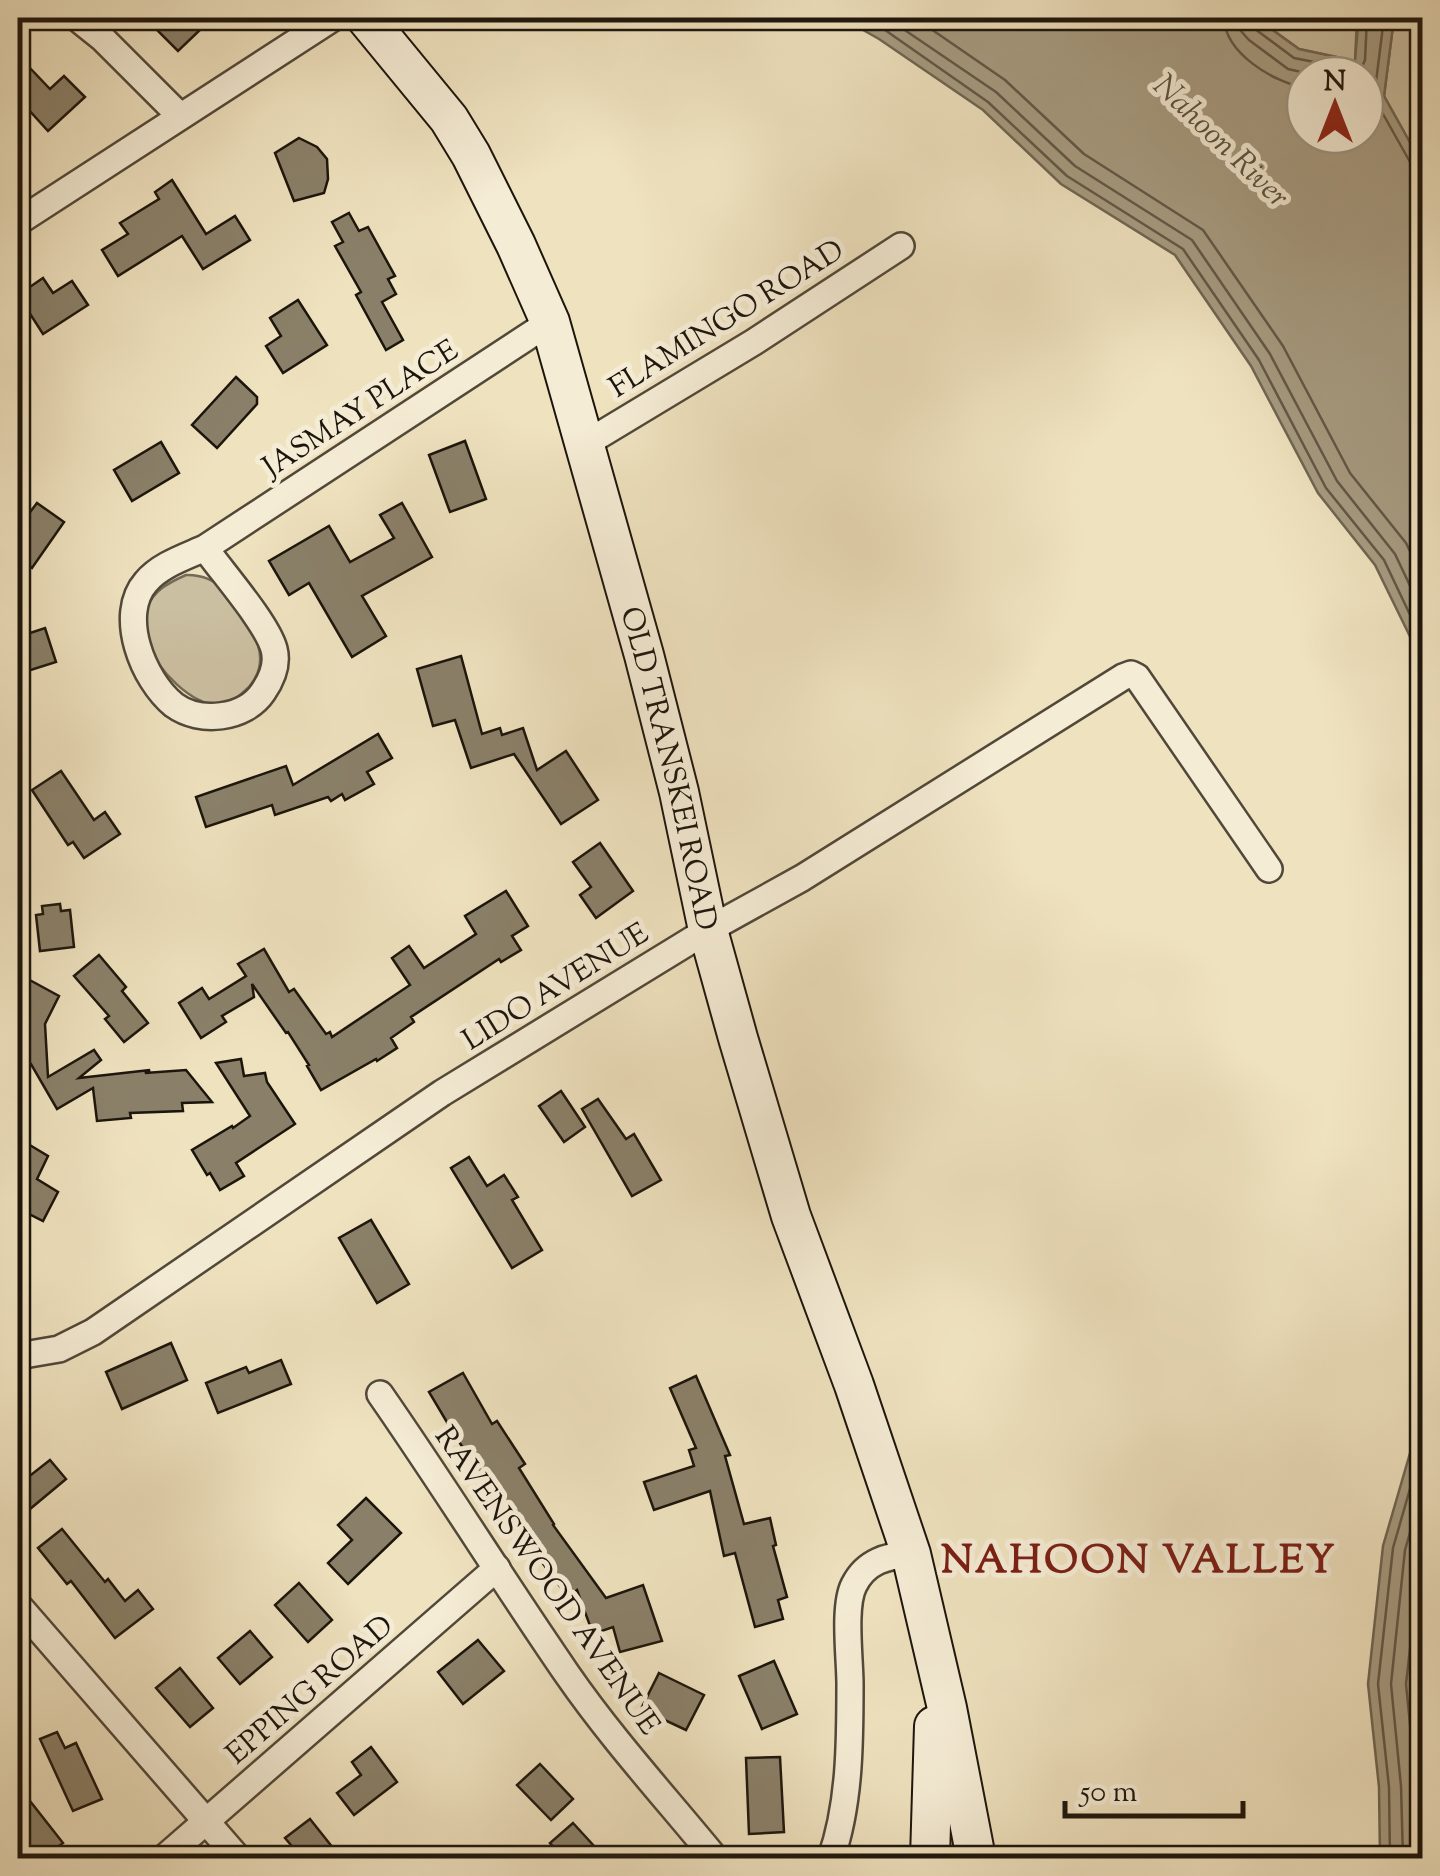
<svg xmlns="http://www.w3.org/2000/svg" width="1440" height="1876" font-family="'Sorts Mill Goudy',serif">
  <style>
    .green { fill: #cbbfa1; stroke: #746a56; stroke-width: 2.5 }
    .water { fill: #a79c82; stroke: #6f6653; stroke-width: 2.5; fill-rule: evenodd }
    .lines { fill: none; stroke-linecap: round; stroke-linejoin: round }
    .shore { stroke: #625847; stroke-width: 2.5 }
    .building { fill: #8a8069; stroke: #1c150c; stroke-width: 2.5 }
    .street-casing { stroke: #514839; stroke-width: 30 }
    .secondary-casing { stroke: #1c150c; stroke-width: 42 }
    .street { stroke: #f5ecd5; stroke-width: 25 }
    .secondary { stroke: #f5ecd5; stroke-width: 38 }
    .labels { text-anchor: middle; stroke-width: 10; stroke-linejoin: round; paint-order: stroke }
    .street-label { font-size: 30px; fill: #1c150c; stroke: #f5ecd5 }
    .water-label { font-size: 32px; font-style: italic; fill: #5b5241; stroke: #f5ecd5 }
    .district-label { font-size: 40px; font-weight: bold; letter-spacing: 2.5px; fill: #7a1f14; stroke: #f5ecd5 }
  </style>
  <rect width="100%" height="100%" fill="#efe2bf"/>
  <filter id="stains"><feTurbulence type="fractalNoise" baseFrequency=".002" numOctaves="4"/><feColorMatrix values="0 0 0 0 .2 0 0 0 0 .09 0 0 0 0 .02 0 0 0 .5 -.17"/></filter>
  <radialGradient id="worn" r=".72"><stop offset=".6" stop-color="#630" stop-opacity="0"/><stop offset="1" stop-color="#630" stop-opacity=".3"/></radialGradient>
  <g class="green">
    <polygon points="1256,18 1357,18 1355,61 1299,49"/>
    <polygon points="1394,18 1407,18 1422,33 1422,164 1384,96"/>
    <path d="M186,575C218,574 235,598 248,624C251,630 256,638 258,645C263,661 260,674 249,687C242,694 233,702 224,704C194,710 154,667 146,640C144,633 144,616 147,609C152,591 170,582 186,575Z"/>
  </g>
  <g class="water">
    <path d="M842,18H1256L1299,49L1355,61L1358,25L1357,18H1394L1384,96L1422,164V661L1375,565L1318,493L1251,366L1175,255L1061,184L983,110L879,39ZM1305,75H1365V135H1305Z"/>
    <polygon points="1422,1412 1422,1858 1380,1858 1379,1787 1368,1684 1383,1546"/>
  </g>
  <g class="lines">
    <g class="shore">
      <polyline points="862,18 885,30 988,102 1067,176 1183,249 1259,360 1326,488 1384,560 1422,640"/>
      <polyline points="887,18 996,92 1075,166 1192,240 1270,354 1337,481 1395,554 1422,611"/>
      <polyline points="915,18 1005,80 1084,154 1203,230 1283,346 1350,473 1406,543 1422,576"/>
      <path d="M1224,18C1225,53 1273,82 1305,88"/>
      <polyline points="1239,18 1240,30 1249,40 1288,69 1314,75"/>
      <polyline points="1251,18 1255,29 1294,58 1354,70 1362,67 1365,60 1367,18"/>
      <polyline points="1384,18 1374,98 1410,162 1416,166 1422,167"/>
      <polyline points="1390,1858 1389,1787 1378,1684 1393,1548 1422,1447"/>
      <polyline points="1403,1858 1401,1786 1391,1684 1405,1550 1422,1491"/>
      <polyline points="1418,1858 1416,1785 1406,1684 1422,1543"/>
    </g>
  </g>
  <g class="building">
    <polygon points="145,18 191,18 202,28 178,51"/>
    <polygon points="29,67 50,89 64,76 85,97 48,131 18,98 18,78"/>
    <polygon points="299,138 317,147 327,159 328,179 324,193 294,201 275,153"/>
    <polygon points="172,180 206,234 235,216 250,240 203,269 182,236 118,276 102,250 128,234 120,223 159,199 155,192"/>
    <polygon points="349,213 359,231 368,227 395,276 388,279 396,294 382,302 403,340 386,350 356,295 361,292 335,246 343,242 332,222"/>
    <polygon points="43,278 53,293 72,281 88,305 43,334 18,295"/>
    <polygon points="298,300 327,345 283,373 266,346 281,336 270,318"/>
    <polygon points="236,377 257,397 257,404 217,448 192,425"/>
    <polygon points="465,441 486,499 450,512 429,455"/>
    <polygon points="161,442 179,473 132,501 114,470"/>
    <polygon points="37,503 64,522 32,568 18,556 18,528"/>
    <polygon points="402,503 432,557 362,596 386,636 352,657 309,583 289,595 269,561 329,526 350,562 394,538 380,515"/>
    <polygon points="45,628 56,662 18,674 18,637"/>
    <polygon points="461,656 482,734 500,728 502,735 523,728 537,770 566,751 598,800 561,824 514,754 471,768 455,720 433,726 417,669"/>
    <polygon points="378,734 392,758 367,772 374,784 345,800 342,794 331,801 328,797 275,815 272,805 206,827 196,797 286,766 293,785"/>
    <polygon points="61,771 94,820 105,812 120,834 84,858 73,842 68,845 32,790"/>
    <polygon points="600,843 633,891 596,918 580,895 591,887 573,862"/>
    <polygon points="506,891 528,926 512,936 521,950 501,962 499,959 411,1017 414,1022 391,1038 397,1048 377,1061 376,1059 321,1090 307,1066 309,1065 288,1032 286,1033 252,984 254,997 222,1016 226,1022 201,1038 179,1003 202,988 209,999 246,976 238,964 264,949 289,992 294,989 326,1034 330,1032 332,1037 410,985 392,958 409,946 424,968 476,934 465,916"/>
    <polygon points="60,904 61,911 70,910 74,947 40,951 36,915 43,914 42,906"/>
    <polygon points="99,955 126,987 122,991 148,1023 124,1042 105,1019 109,1016 74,976"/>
    <polygon points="26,978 59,996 45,1024 48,1077 94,1050 101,1060 79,1078 150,1070 145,1073 186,1070 212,1102 182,1103 183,1111 130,1113 131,1118 97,1121 93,1088 57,1109 31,1064 18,1065 18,993"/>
    <polygon points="241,1059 244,1076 265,1073 267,1082 295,1124 236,1163 244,1176 220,1190 210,1173 207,1175 192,1150 232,1126 233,1128 250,1116 216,1063"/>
    <polygon points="561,1091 585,1127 564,1142 539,1106"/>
    <polygon points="598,1099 626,1139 634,1134 661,1180 632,1196 582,1109"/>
    <polygon points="18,1138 48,1156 37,1179 58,1192 43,1221 23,1211 18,1224"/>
    <polygon points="469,1157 487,1186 504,1175 518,1197 512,1200 542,1250 512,1268 451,1168"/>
    <polygon points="371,1220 409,1284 377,1303 339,1238"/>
    <polygon points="171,1343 187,1380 122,1409 106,1372"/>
    <polygon points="281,1360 291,1384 218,1413 206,1383 246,1367 249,1373"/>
    <polygon points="463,1373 492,1424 497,1421 525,1464 519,1468 554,1524 553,1525 606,1598 643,1585 662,1641 620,1652 613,1627 593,1634 577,1590 568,1597 526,1541 491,1486 489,1488 454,1434 429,1392"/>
    <polygon points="696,1376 730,1455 725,1456 744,1524 770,1518 776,1545 773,1546 787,1597 778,1600 783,1619 755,1627 735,1553 724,1556 710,1491 654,1510 644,1482 694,1466 689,1450 696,1448 670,1388"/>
    <polygon points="50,1460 66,1479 18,1519 18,1485"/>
    <polygon points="366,1498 401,1533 348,1584 328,1563 352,1540 338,1525"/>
    <polygon points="62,1529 105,1582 108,1579 125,1601 138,1590 153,1609 115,1638 71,1581 67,1584 38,1548"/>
    <polygon points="299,1583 332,1620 308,1642 275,1605"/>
    <polygon points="250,1631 272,1657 240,1684 218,1658"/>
    <polygon points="478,1640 504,1671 463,1704 438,1672"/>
    <polygon points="774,1661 797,1714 762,1729 739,1676"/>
    <polygon points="180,1668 213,1708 190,1727 156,1688"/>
    <polygon points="659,1673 704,1695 686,1730 641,1709"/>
    <polygon points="57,1732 65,1748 76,1743 102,1799 73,1811 40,1739"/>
    <polygon points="371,1747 397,1782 354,1815 337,1793 361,1775 352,1762"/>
    <polygon points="780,1757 784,1832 749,1834 746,1758"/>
    <polygon points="540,1764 573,1799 551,1820 517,1785"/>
    <polygon points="30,1801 63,1843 43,1858 28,1858 18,1845 18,1810"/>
    <polygon points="310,1819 341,1858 302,1858 285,1838"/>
    <polygon points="573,1823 605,1858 563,1858 550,1843"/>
  </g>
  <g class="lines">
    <g class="street-casing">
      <g id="street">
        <polyline points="77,18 102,38 180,116"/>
        <polyline points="18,222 333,18"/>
        <polyline points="585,444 754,342 901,246"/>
        <path d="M205,548C222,572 267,623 274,649C278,664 272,679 263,692C245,719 200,724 174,705C143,680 117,615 146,582C160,565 185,557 205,548L550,322"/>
        <polyline points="18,1356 59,1349 93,1332 442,1093 708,930 802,878 1123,677 1131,674 1137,677 1269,869"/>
        <path d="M380,1394C444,1486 503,1581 567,1674C612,1739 665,1797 715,1858"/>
        <polyline points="18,1605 238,1858"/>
        <polyline points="164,1858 497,1568"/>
        <path d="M831,1858C850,1804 850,1741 850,1684C850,1659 843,1606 854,1585C866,1561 887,1556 911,1554"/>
      </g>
    </g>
    <g class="secondary-casing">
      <g id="secondary">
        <path id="s1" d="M366,18L449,119L471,155L516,245L550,322L644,655L679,792L708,930L738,1038L791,1216L854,1385L911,1554L947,1708L976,1858"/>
        <polyline points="930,1858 934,1726"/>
      </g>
    </g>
    <use href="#street" class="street"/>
    <use href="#secondary" class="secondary"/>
  </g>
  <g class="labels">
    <g class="street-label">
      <text transform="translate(726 318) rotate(-32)" y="10">FLAMINGO ROAD</text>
      <text transform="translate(360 408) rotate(-33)" y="10">JASMAY PLACE</text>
      <text dy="10" stroke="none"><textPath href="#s1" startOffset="820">OLD TRANSKEI ROAD</textPath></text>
      <text transform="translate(555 986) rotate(-32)" y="10">LIDO AVENUE</text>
      <text transform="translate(548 1580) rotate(55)" y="10">RAVENSWOOD AVENUE</text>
      <text transform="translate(309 1689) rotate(-41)" y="10">EPPING ROAD</text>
    </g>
    <g class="water-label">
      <text transform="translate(1222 140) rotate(44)" y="11">Nahoon River</text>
    </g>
    <g class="district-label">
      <text x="1139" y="1572">NAHOON VALLEY</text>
    </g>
  </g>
  <rect width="1440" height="1876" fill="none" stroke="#efe2bf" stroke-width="60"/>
  <rect x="20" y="20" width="1400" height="1836" fill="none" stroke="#1c150c" stroke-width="5"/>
  <rect x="30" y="30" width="1380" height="1816" fill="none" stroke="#1c150c" stroke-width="2.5"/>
  <g transform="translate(1335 105)"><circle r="48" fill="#f5ecd5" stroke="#9e9685" stroke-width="2.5"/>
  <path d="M0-8L18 38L0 25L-18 38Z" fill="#8f2418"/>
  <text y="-15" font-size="28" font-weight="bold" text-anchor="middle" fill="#1c150c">N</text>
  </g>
  <path d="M1065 1801v15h178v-15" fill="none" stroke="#1c150c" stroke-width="5"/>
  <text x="1080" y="1801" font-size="30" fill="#1c150c" stroke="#f5ecd5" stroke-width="8" paint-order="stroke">50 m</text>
  <rect width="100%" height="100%" filter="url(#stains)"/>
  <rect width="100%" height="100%" fill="url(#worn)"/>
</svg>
